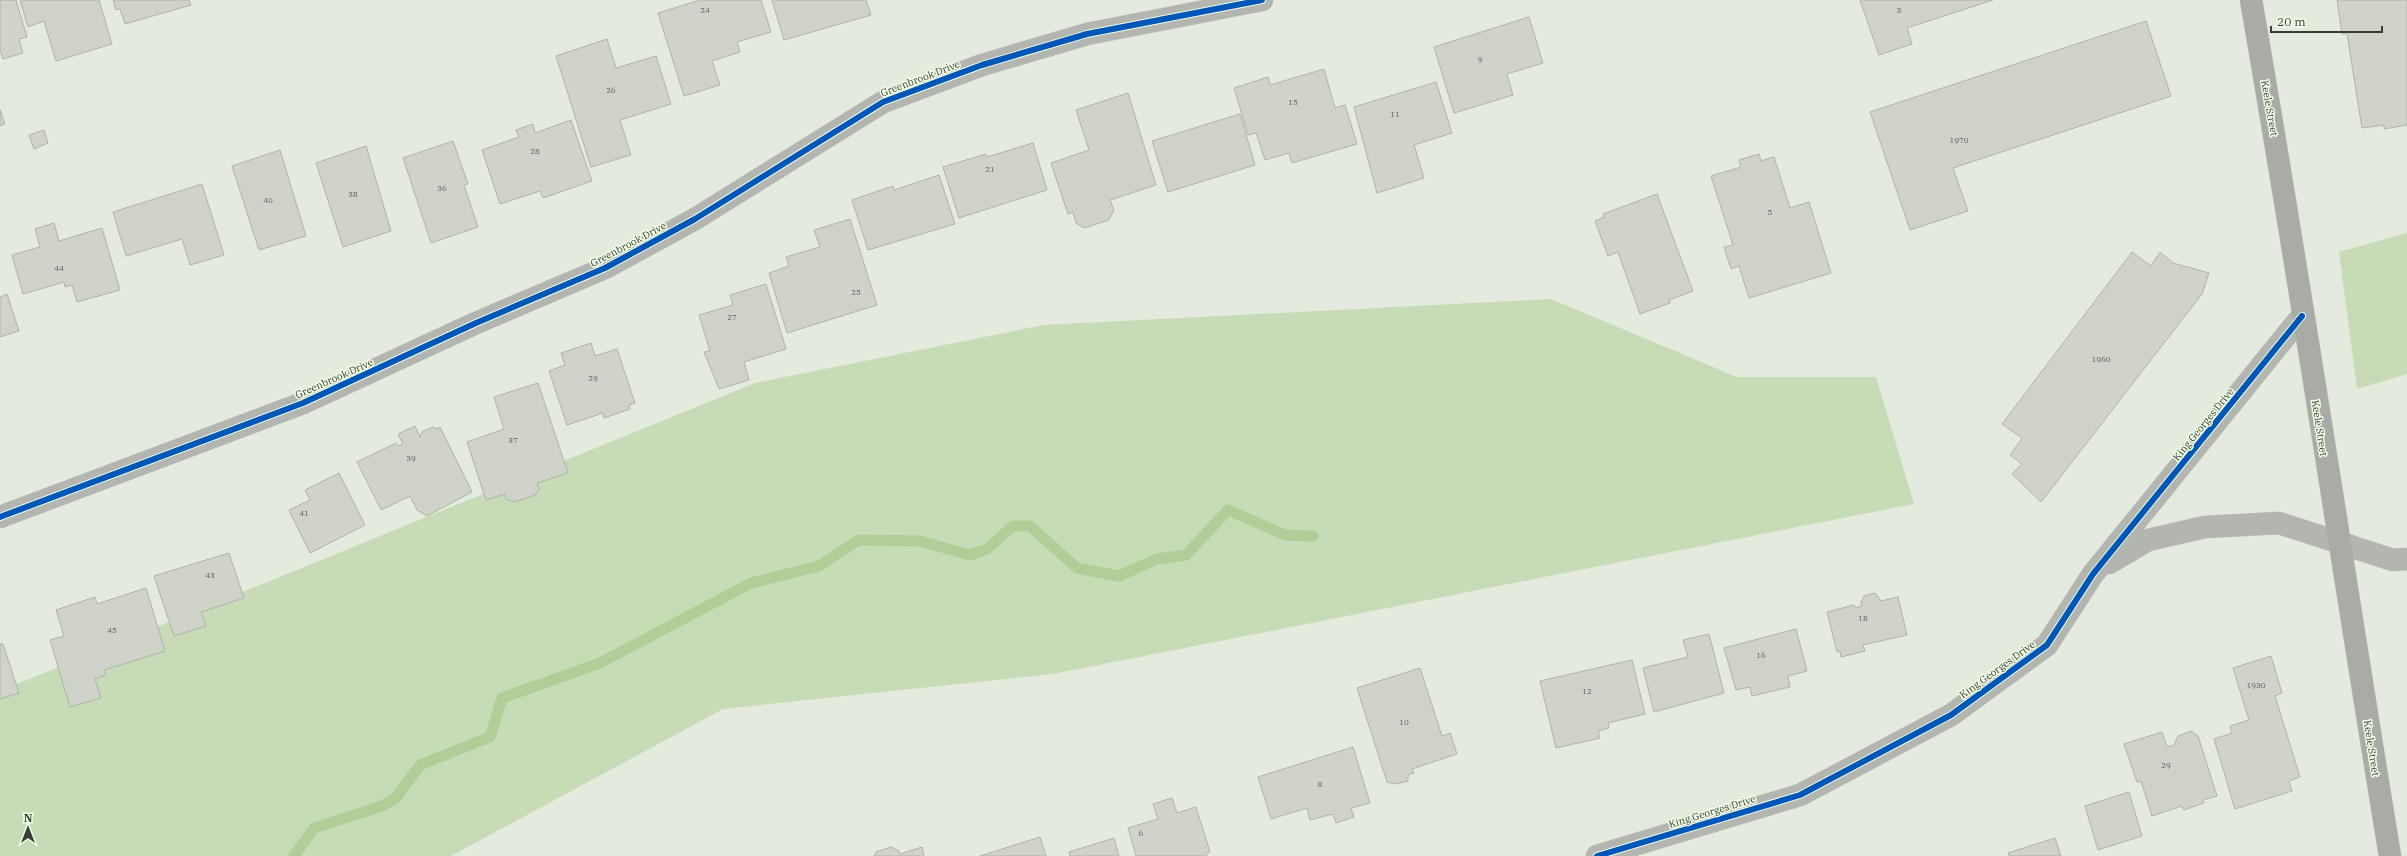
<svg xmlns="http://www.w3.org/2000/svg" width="2407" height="856" font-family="'IBM Plex Serif',serif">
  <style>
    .green { fill: #c8dbb7 }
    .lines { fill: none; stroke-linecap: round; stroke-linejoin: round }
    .stream { stroke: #b2ce96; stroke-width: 11 }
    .building { fill: #cfd3ca; stroke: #afb4aa }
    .minor-casing { stroke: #c2c7bd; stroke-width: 23 }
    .secondary-casing { stroke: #c2c7bd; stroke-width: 23 }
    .minor { stroke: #b3b5b1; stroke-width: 22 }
    .secondary { stroke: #a8aba6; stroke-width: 22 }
    .cycleway-casing { stroke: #f0fde6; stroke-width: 8 }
    .cycleway { stroke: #0057b8; stroke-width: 6 }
    .labels { text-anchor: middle; stroke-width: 3; stroke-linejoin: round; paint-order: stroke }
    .number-label { font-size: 8px; fill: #5e625a }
    .street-label { font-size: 10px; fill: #383d34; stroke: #f0fde6 }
  </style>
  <rect width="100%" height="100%" fill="#e4eade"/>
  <g class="green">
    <polygon points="2407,233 2407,374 2357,389 2339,252"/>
    <polygon points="1551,299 1737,377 1876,377 1914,504 1053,674 723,709 451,856 0,856 0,691 755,383 1044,325"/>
  </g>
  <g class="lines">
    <polyline class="stream" points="294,856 314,828 382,806 396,798 420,765 490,737 502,698 600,663 751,583 819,566 859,540 920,541 970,555 987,549 1013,526 1030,526 1077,568 1119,576 1157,559 1186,555 1228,510 1285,535 1313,536"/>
  </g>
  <g class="building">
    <polygon points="0,0 16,0 27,37 19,39 23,53 3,59 0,51"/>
    <polygon points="20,0 99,0 112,44 56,61 44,21 28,27"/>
    <polygon points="113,0 189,0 191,5 125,24 120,9 116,10"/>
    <polygon points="700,0 761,0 771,32 737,42 740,52 712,61 720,85 684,96 658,13"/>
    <polygon points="772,0 866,0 871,15 784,40"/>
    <polygon points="1860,0 1993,0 1907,28 1912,44 1879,55"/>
    <polygon points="2337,0 2407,0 2407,125 2384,129 2384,125 2362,128 2347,34 2342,34"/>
    <polygon points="1529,17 1543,63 1507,74 1513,95 1454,113 1434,47"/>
    <polygon points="2146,21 2171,96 1953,168 1968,211 1910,230 1870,112"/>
    <polygon points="607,39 616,68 656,56 671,104 620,120 631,155 591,167 556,56"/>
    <polygon points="1324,69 1335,108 1345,105 1357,144 1292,163 1289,153 1265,160 1256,133 1248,135 1234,88 1268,77 1270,85"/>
    <polygon points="1436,82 1452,133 1414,145 1424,178 1377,193 1354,107"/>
    <polygon points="1128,93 1156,185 1110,200 1114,210 1109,220 1084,228 1076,223 1073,212 1068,214 1051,163 1089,150 1076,110"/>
    <polygon points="0,110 5,124 0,126"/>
    <polygon points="1240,114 1255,165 1168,192 1152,141"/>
    <polygon points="571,120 592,181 543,198 540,191 500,204 482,150 519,137 516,130 533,124 535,133"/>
    <polygon points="44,130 48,143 34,149 29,135"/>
    <polygon points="453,141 468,184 464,185 478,227 431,243 403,158"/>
    <polygon points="1033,143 1047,190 959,218 943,167 986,154 987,157"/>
    <polygon points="366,146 391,231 343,247 316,163"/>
    <polygon points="280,150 306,236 259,250 232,166"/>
    <polygon points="1759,154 1761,161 1774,157 1790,208 1809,202 1831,273 1749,298 1739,266 1731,269 1724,247 1733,245 1711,176 1741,167 1739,160"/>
    <polygon points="939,175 955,224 868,250 852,200 893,186 894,190"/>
    <polygon points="202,184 224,255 190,265 182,239 126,256 113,212"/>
    <polygon points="1657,194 1693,291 1669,300 1670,303 1640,314 1618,252 1608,256 1595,221 1604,217 1603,214"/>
    <polygon points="850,219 877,305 787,333 769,273 789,266 786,257 820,247 814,230"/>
    <polygon points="54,223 59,241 102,228 120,290 77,302 72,285 65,287 64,282 23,294 12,255 40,247 35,229"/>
    <polygon points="2132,252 2151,266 2160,252 2173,263 2209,273 2202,294 2041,502 2012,474 2022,464 2010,455 2022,438 2002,424"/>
    <polygon points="766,284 786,349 744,362 749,380 719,389 704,352 710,351 699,315 733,305 730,295"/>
    <polygon points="7,294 19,331 0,337 0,297"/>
    <polygon points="591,343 595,356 617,349 635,403 629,405 630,409 604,418 603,413 567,425 549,371 565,365 561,353"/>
    <polygon points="538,383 568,473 537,483 539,489 535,495 515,502 506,499 505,494 486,500 467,442 504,429 494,397"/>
    <polygon points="415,426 420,437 422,432 433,427 437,429 440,427 472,492 427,516 417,510 410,496 381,510 357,462 396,443 398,446 403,444 398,434"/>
    <polygon points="339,473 365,525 310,553 289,510 310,500 305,490"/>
    <polygon points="229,553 244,598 201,612 206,626 174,636 154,576"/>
    <polygon points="146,588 165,651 104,670 106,675 95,679 101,698 70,707 50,640 64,636 56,610 95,597 97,604"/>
    <polygon points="1875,593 1881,601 1898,597 1907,635 1863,645 1865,651 1841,657 1840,651 1837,652 1827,612 1854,605 1855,608 1862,606 1861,602 1864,596"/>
    <polygon points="1796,629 1807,671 1788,676 1790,687 1752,696 1750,687 1736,690 1724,648"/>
    <polygon points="1709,634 1724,693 1654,712 1643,668 1688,657 1683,640"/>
    <polygon points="0,644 3,644 19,693 0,699"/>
    <polygon points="2271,656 2282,693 2275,696 2300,777 2289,781 2292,791 2235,809 2214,739 2232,733 2230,726 2249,720 2233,668"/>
    <polygon points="1632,660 1645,714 1608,723 1609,728 1598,731 1600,738 1556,748 1540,681"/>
    <polygon points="1420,668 1442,736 1450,733 1457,754 1412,769 1414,773 1408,775 1408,781 1395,784 1387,782 1357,688"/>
    <polygon points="2191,731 2198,736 2217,796 2203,800 2204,803 2184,810 2182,806 2152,816 2141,781 2137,782 2124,744 2162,732 2167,747 2174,745 2178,736"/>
    <polygon points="1353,747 1370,803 1351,808 1354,817 1336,823 1333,814 1310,820 1307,808 1271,819 1258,777"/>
    <polygon points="2129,792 2142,836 2098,850 2085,806"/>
    <polygon points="1172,798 1177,813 1196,807 1210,852 1206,853 1207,856 1136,856 1128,828 1158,819 1153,804"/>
    <polygon points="1040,837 1046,856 980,856"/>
    <polygon points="1114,838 1119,856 1070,856 1069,852"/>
    <polygon points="2055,838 2061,856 2009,856 2008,853"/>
    <polygon points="891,847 899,851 900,854 922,847 924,856 874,856 876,852"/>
  </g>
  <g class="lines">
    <g class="minor-casing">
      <g id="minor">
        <polyline points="0,517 303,403 476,323 605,268 695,219 883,102 982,65 1087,34 1262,0"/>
        <polyline points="2109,563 2148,540 2205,527 2279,523 2393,560 2407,559"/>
        <polyline points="1597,856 1800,795 1951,715 2047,645 2093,574 2302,316"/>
      </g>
    </g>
    <g class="secondary-casing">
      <path id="secondary" d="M2251,0C2301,285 2343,571 2390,856"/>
    </g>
    <use href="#minor" class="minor"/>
    <use href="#secondary" class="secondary"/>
    <g class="cycleway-casing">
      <g id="cycleway">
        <polyline points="0,517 303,403 476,323 605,268 695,219 883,102 982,65 1087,34 1262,0"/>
        <polyline points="1597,856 1800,795 1951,715 2047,645 2093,574 2302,316"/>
      </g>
    </g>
    <use href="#cycleway" class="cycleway"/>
  </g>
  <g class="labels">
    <g class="number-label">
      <text x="705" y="13">24</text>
      <text x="1899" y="13">3</text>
      <text x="1480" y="62">9</text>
      <text x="611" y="93">26</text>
      <text x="1293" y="105">15</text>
      <text x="1395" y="117">11</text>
      <text x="1959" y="143">1970</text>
      <text x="535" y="154">28</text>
      <text x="990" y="172">21</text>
      <text x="442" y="191">36</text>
      <text x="353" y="197">38</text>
      <text x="268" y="203">40</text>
      <text x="1770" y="215">5</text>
      <text x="59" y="271">44</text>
      <text x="856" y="295">25</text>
      <text x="732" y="320">27</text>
      <text x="2101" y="362">1960</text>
      <text x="593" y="381">29</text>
      <text x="513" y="443">37</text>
      <text x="411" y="461">39</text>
      <text x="304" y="516">41</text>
      <text x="210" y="578">43</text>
      <text x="1863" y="621">18</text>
      <text x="112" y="633">45</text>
      <text x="1761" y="658">16</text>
      <text x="2256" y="688">1930</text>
      <text x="1587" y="694">12</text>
      <text x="1404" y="725">10</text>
      <text x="2166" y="768">29</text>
      <text x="1320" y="787">8</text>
      <text x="1141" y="836">6</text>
    </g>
    <g class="street-label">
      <text transform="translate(920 78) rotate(-21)" y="4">Greenbrook Drive</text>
      <text transform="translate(2270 108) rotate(80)" y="4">Keele Street</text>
      <text transform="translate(628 244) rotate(-28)" y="4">Greenbrook Drive</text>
      <text transform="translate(334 378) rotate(-24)" y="4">Greenbrook Drive</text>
      <text transform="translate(2203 424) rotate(-51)" y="4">King Georges Drive</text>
      <text transform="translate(2320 428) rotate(81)" y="4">Keele Street</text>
      <text transform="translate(1997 669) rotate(-36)" y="4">King Georges Drive</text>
      <text transform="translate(2372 748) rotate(81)" y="4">Keele Street</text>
      <text transform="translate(1712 811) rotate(-17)" y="4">King Georges Drive</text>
    </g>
  </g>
  <g transform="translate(28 828)" stroke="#f0fde6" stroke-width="3" paint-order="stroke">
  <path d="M0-3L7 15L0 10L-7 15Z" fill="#383d34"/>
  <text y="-6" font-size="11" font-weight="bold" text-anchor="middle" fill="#383d34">N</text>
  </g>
  <path d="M2271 26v6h111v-6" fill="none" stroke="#383d34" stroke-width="2"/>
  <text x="2277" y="26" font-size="12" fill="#383d34" stroke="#f0fde6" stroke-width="3" paint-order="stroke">20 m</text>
</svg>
